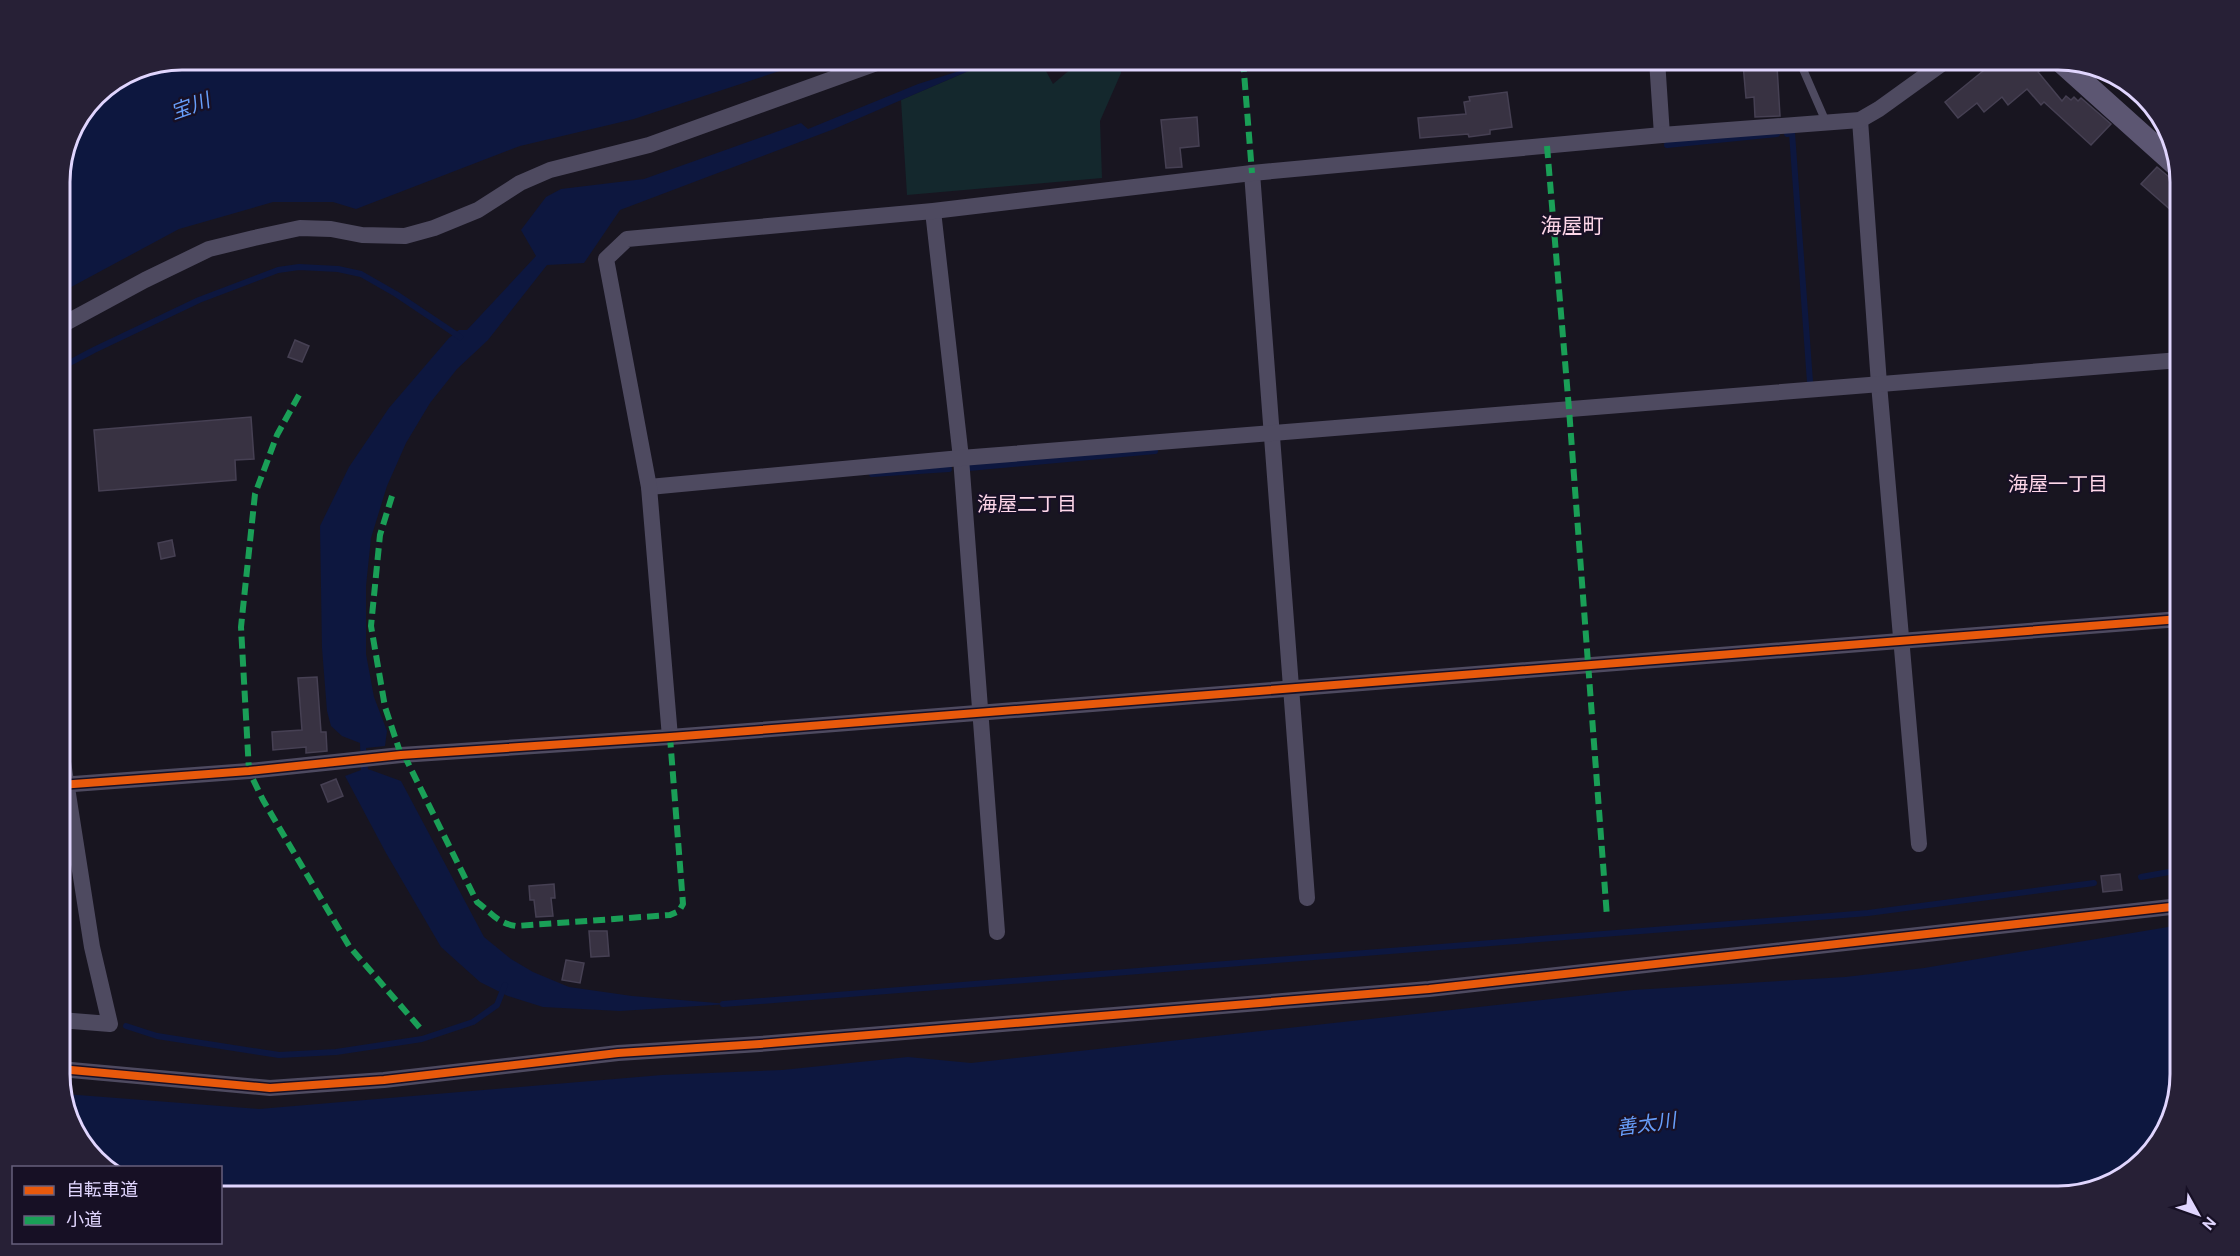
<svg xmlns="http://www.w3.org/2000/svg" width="2240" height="1256" font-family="Cabin,'Noto Sans JP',sans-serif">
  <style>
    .green { fill: #14282d }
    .water { fill: #0d173f }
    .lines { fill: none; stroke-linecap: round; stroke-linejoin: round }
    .stream { stroke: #0d173f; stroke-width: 6 }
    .building { fill: #383242; stroke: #464053; stroke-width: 1.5 }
    .lane { stroke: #4e4a60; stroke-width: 8 }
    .street { stroke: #4e4a60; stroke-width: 16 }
    .secondary { stroke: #5c5672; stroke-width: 22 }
    .quiet { stroke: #1a9f57; stroke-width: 6; stroke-dasharray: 12 6; stroke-linecap: butt }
    .cycleway-casing { stroke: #171025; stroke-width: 11 }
    .cycleway { stroke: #e8590c; stroke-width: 8 }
    .labels { text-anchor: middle; stroke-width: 4.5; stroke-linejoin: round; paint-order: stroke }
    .water-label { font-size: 20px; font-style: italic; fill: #679efa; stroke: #171025 }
    .neighbourhood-label { font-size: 20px; fill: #fed7e9; stroke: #171025 }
    .quarter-label { font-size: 21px; fill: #fed7e9; stroke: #171025 }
    .rim { fill: none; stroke: #e0d5fe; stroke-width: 3 }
  </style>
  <rect width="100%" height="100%" fill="#181520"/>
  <polygon class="green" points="994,60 1040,60 1053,84 1078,63 1077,60 1120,60 1121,73 1100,121 1102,178 907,195 901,100"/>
  <g class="water">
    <polygon points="182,60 813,60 634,119 520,146 356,209 333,202 273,202 179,229 60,293 60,174 69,135 96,95 136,69"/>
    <polygon points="994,60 834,129 620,210 584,263 547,265 488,340 457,369 430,403 406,443 387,486 371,538 366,586 366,654 374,697 387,731 385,746 366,748 368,769 401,781 484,937 511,959 533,972 569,987 632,996 729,1004 620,1011 543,1007 508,996 480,982 441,947 386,853 345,776 361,770 360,743 342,736 331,726 327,711 322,648 320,526 349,467 389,408 449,338 459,330 467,330 536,256 521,230 546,197 561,189 644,179 801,123 808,129 918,84"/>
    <polygon points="2180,925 2180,1074 2164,1135 2119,1179 2058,1196 221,1196 220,1168 108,1167 80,1141 65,1094 259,1109 662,1075 782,1070 908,1057 971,1063 1633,990 1845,977 1924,968"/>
  </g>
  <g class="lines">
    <g class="stream">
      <polyline points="1787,134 1792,133 1810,382"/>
      <polyline points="1667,145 1777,134"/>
      <polyline points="60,368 94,350 199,300 278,270 299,267 338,269 361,274 396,294 460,337"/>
      <polyline points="969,468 1155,451"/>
      <polyline points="872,474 949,469"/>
      <polyline points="2141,877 2180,870"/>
      <polyline points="723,1004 1868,913 2094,883"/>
      <polyline points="126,1026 157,1036 279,1055 336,1052 422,1039 473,1022 497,1005 505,985"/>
    </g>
  </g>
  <g class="building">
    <polygon points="1991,60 2033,60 2041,70 2038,72 2062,101 2066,96 2071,100 2074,97 2078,101 2081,98 2111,124 2091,145 2044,102 2041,105 2027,89 2008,105 2002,97 1984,112 1977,103 1958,118 1945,102 1983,71 1981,69"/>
    <polygon points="1761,63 1761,68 1777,66 1780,116 1755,117 1754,97 1746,98 1743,64"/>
    <polygon points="1507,92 1512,127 1490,130 1490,134 1469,137 1468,134 1420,138 1418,118 1466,114 1464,102 1470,101 1469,97"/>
    <polygon points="1197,117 1199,146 1180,148 1182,167 1166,168 1161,120"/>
    <polygon points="2157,167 2180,186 2180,218 2141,184"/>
    <polygon points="295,340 309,346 302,362 288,357"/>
    <polygon points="251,417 254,459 235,460 236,480 99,491 94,430"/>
    <polygon points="172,540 175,556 161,559 158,543"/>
    <polygon points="317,677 321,732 326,732 327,751 306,753 306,747 273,750 272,732 302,730 298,678"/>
    <polygon points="336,779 343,796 328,802 321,785"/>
    <polygon points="2120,874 2122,890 2103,892 2101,876"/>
    <polygon points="554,884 555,898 551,898 553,916 536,917 534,900 530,900 529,886"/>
    <polygon points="589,931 607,931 609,956 591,957"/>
    <polygon points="566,960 584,963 580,983 562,980"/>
  </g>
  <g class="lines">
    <polyline class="lane" points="1799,60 1826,122"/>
    <g class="street">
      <polyline points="1657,60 1662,135"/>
      <polyline points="1860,120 1879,384 1919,844"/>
      <polyline points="1252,173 1307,898"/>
      <polyline points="933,211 961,458 997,932"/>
      <polyline points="60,326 145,280 209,249 254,238 300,228 331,229 362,235 405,236 434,228 478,210 520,183 550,170 649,145 885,60"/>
      <polyline points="649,487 961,458 2180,360"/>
      <polyline points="670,737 649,487 606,259 627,239 933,211 1252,173 1662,135 1860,120 1879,109 1947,60"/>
      <polyline points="60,743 92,947 110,1024 60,1020"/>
      <polyline points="60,785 249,771 401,755 670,737 2180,619"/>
      <polyline points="60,1069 270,1088 384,1080 618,1053 760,1044 1429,989 2180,906"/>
    </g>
    <polyline class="secondary" points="2060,61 2177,166"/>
    <g class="quiet">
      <polyline points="1243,60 1252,173"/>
      <polyline points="1547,146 1569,409 1607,917"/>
      <polyline points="299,395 277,435 255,494 241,627 249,771 263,800 349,946 420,1028"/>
      <polyline points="392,496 380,535 371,626 385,707 401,755"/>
      <path d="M404,755L477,902C492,913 497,923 516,926L670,915L679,911L683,904L670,737"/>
    </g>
    <g class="cycleway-casing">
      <g id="cycleway">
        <polyline points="60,785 249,771 401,755 670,737 2180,619"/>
        <polyline points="60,1069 270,1088 384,1080 618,1053 760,1044 1429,989 2180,906"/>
      </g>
    </g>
    <use href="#cycleway" class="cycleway"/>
  </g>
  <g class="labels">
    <g class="water-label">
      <text transform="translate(190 106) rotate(-20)" y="7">宝川</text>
      <text transform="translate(1646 1124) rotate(-8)" y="7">善太川</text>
    </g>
    <g class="neighbourhood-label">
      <text x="2058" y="491">海屋一丁目</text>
      <text x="1027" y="511">海屋二丁目</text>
    </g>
    <g class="quarter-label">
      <text x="1572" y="233">海屋町</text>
    </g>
  </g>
  <path d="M0 0H2240V1256H0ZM182 70H2058A112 112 0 0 1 2170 182V1074A112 112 0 0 1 2058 1186H182A112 112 0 0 1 70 1074V182A112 112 0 0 1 182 70Z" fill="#272036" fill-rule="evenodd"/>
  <path class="rim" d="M182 70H2058A112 112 0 0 1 2170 182V1074A112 112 0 0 1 2058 1186H182A112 112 0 0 1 70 1074V182A112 112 0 0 1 182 70Z"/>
  <rect x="12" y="1166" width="210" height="78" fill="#171025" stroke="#675f7c" stroke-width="1.5"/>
  <rect x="24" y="1186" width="30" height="9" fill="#e8590c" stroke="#675f7c" stroke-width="1.5"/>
  <text x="66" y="1196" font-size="18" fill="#e0d5fe">自転車道</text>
  <rect x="24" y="1216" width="30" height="9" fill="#1a9f57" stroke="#675f7c" stroke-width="1.5"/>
  <text x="66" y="1226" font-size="18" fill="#e0d5fe">小道</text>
  <g transform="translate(2198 1214) rotate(130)" stroke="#171025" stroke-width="4.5" paint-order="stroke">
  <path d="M0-4.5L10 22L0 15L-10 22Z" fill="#e0d5fe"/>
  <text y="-9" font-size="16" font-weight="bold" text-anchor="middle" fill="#e0d5fe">N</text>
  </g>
</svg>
